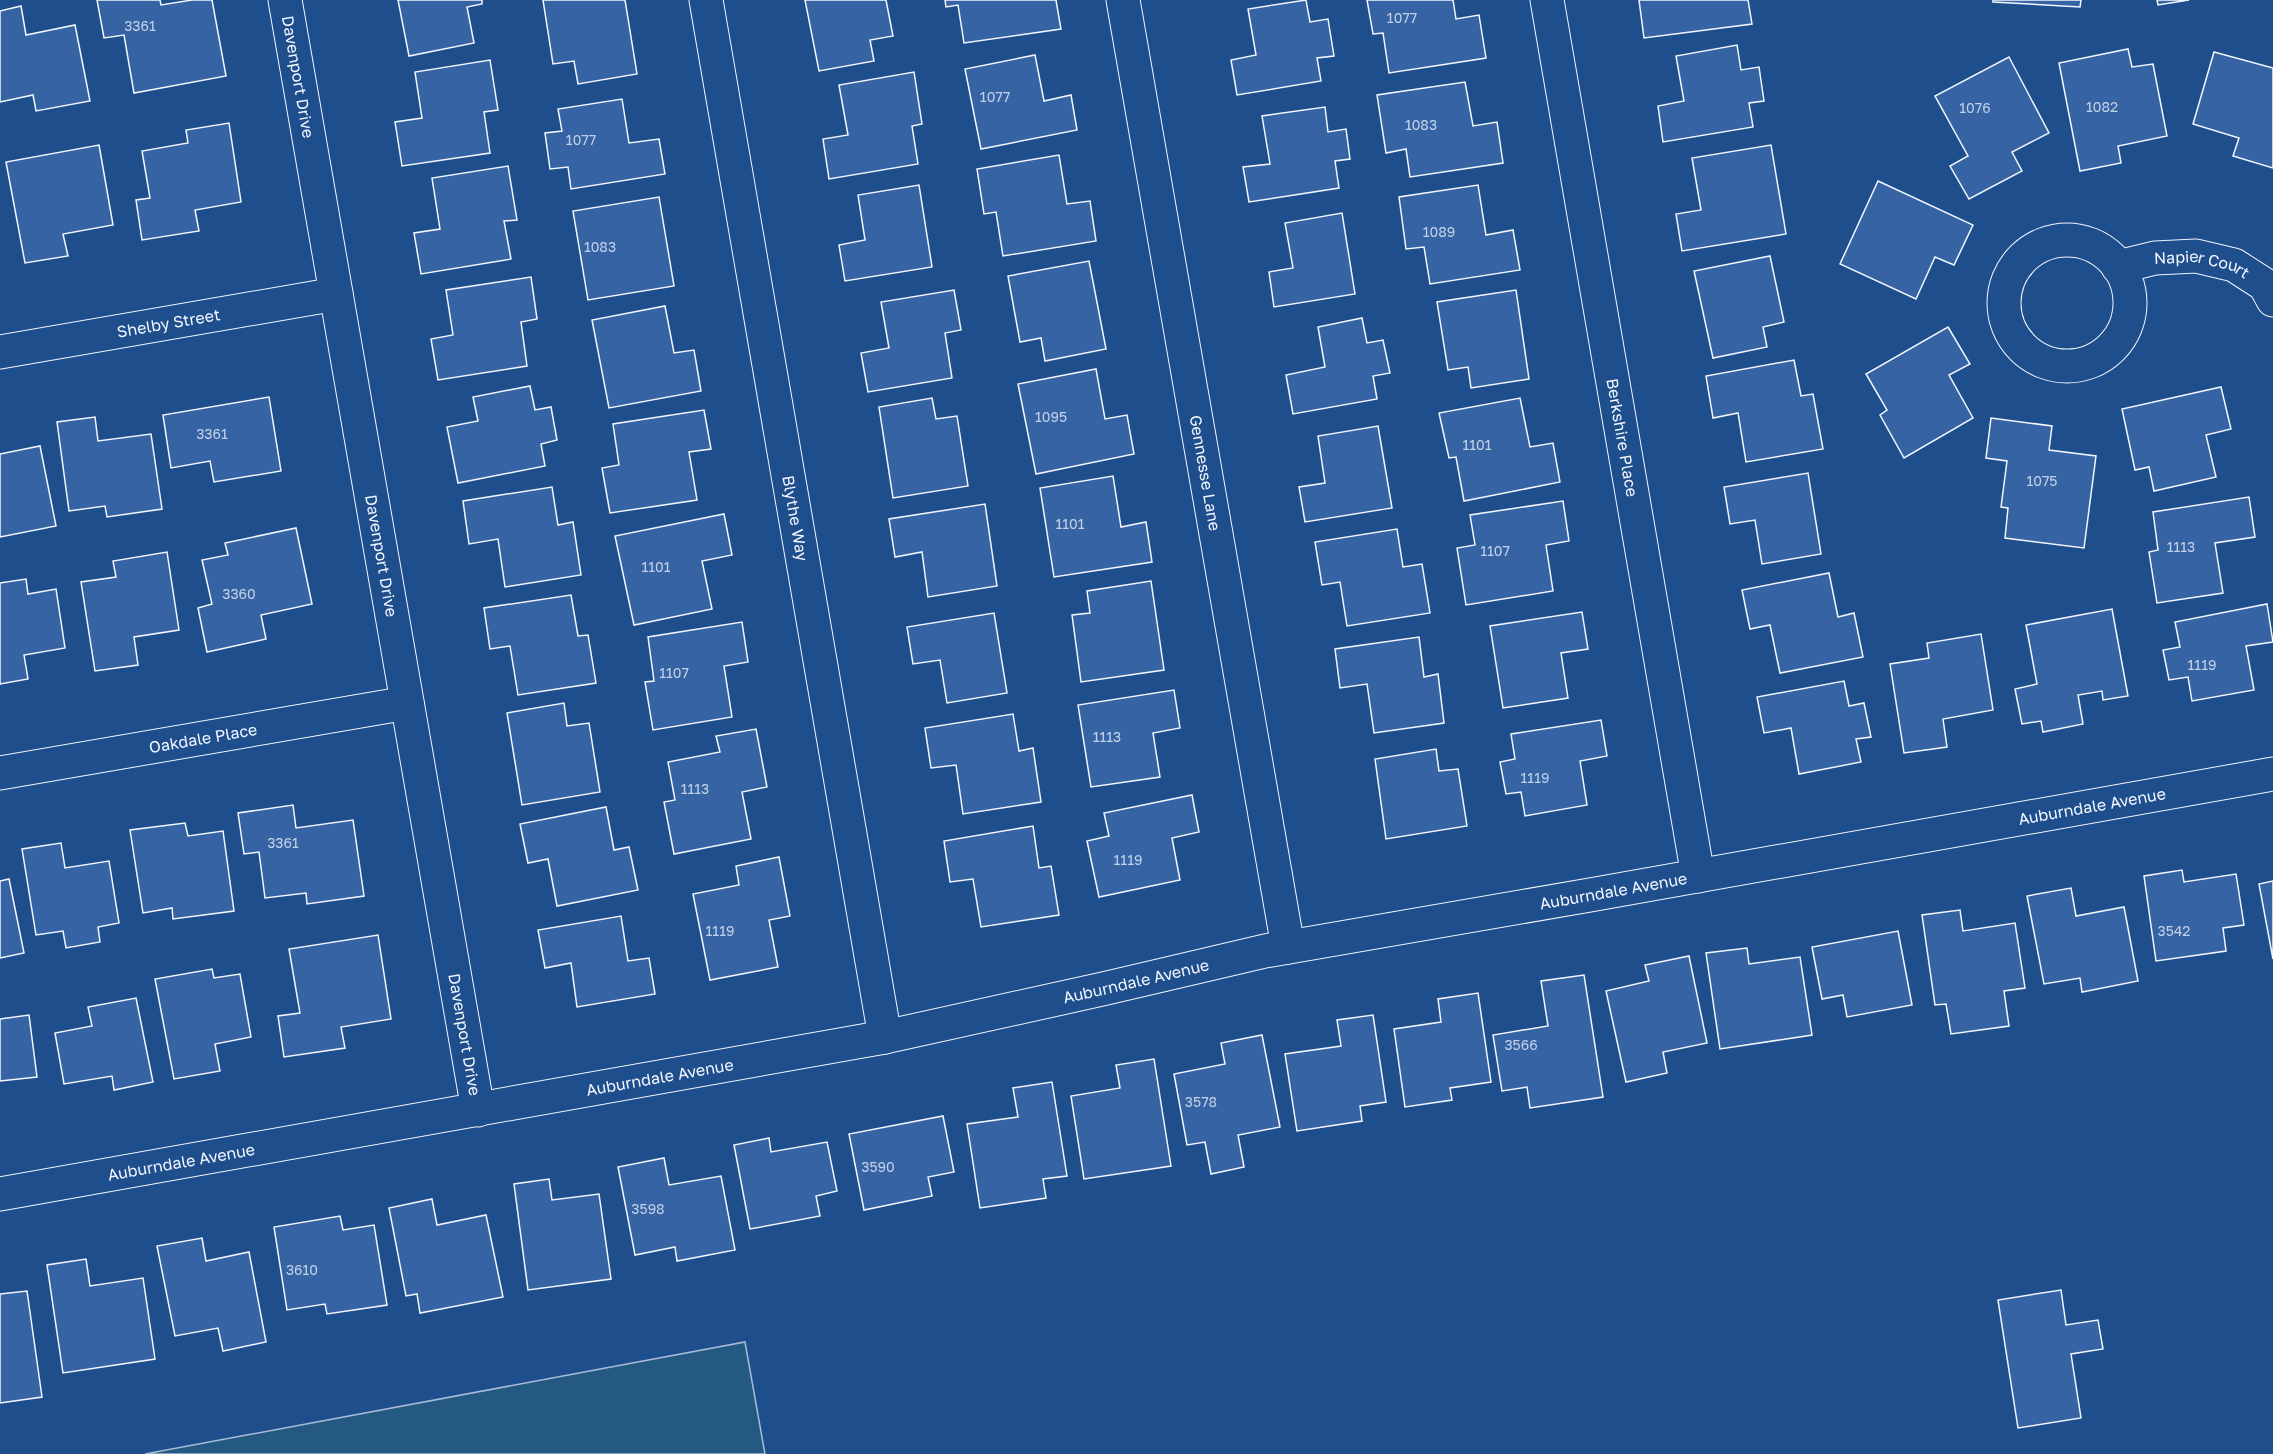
<svg xmlns="http://www.w3.org/2000/svg" width="2273" height="1454" font-family="'Golos Text',sans-serif">
  <style>
    .green { fill: #245a82; stroke: #a8bbd7; stroke-width: 1.5 }
    .building { fill: #3563a3; stroke: #f2f6ff; stroke-width: 1.5 }
    .lines { fill: none; stroke-linecap: round; stroke-linejoin: round }
    .minor-casing { stroke: #f2f6ff; stroke-width: 35 }
    .minor { stroke: #1f4e8c; stroke-width: 33 }
    .labels { text-anchor: middle; stroke-width: 4.5; stroke-linejoin: round; paint-order: stroke }
    .number-label { font-size: 14px; fill: #c3d1e8 }
    .street-label { font-size: 16px; fill: #f2f6ff; stroke: #1f4e8c }
  </style>
  <rect width="100%" height="100%" fill="#1f4e8c"/>
  <polygon class="green" points="745,1342 765,1454 145,1454"/>
  <g class="building">
    <polygon points="97,0 160,0 161,5 192,0 212,0 226,76 134,93 124,35 104,38"/>
    <polygon points="398,0 482,0 482,4 467,7 474,43 409,56"/>
    <polygon points="543,0 625,0 637,74 578,84 574,61 553,64"/>
    <polygon points="805,0 886,0 893,36 870,40 874,61 819,71"/>
    <polygon points="945,0 1056,0 1061,29 964,43 958,5 946,7"/>
    <polygon points="1306,0 1310,22 1328,19 1334,56 1317,58 1321,81 1237,95 1231,60 1256,55 1248,9"/>
    <polygon points="1367,0 1453,0 1456,19 1479,15 1486,58 1389,73 1383,33 1373,34"/>
    <polygon points="1639,0 1748,0 1752,24 1644,38"/>
    <polygon points="1993,0 2081,0 2080,7 1993,2"/>
    <polygon points="2157,0 2189,0 2158,5"/>
    <polygon points="21,6 26,35 75,25 90,101 36,111 33,95 0,102 0,11"/>
    <polygon points="1737,45 1741,70 1759,67 1764,101 1749,103 1753,127 1663,142 1658,106 1684,101 1676,56"/>
    <polygon points="2128,49 2132,67 2153,64 2167,136 2118,146 2121,163 2080,171 2059,63"/>
    <polygon points="2214,52 2273,68 2273,168 2233,156 2239,138 2193,124"/>
    <polygon points="1035,55 1044,101 1071,95 1077,130 981,149 965,69"/>
    <polygon points="2009,57 2049,133 2012,152 2022,171 1969,199 1950,166 1968,156 1935,96"/>
    <polygon points="490,60 498,110 484,112 490,153 402,166 395,122 422,118 415,72"/>
    <polygon points="914,72 922,124 912,126 918,164 829,179 823,139 848,135 839,85"/>
    <polygon points="1465,82 1473,126 1497,122 1503,163 1410,177 1406,149 1386,153 1377,95"/>
    <polygon points="622,99 629,143 659,139 665,174 571,189 568,167 550,169 545,133 562,131 558,109"/>
    <polygon points="1325,107 1328,132 1346,129 1350,159 1335,161 1339,188 1249,202 1243,167 1270,164 1262,116"/>
    <polygon points="229,123 241,202 195,210 199,231 142,240 136,200 150,198 142,151 188,143 186,130"/>
    <polygon points="99,145 113,225 63,234 68,256 25,263 6,162"/>
    <polygon points="1771,145 1786,234 1682,251 1676,214 1701,210 1692,158"/>
    <polygon points="1059,155 1067,204 1090,201 1096,241 1003,256 996,212 984,214 977,169"/>
    <polygon points="508,166 517,220 504,221 511,259 421,274 414,233 440,229 432,178"/>
    <polygon points="1878,181 1973,225 1954,265 1935,257 1916,299 1840,264"/>
    <polygon points="919,185 932,267 845,281 839,245 865,240 858,195"/>
    <polygon points="1478,185 1486,235 1513,230 1520,270 1430,284 1424,247 1406,249 1399,197"/>
    <polygon points="659,197 674,286 588,300 573,211"/>
    <polygon points="1342,213 1355,294 1274,307 1269,272 1293,268 1285,223"/>
    <polygon points="1770,256 1784,322 1763,327 1767,347 1713,358 1694,271"/>
    <polygon points="1089,261 1106,349 1045,361 1041,338 1020,342 1008,276"/>
    <polygon points="531,277 537,319 521,322 527,366 438,380 431,339 453,335 446,290"/>
    <polygon points="954,290 961,330 945,333 952,378 868,392 861,353 889,348 881,302"/>
    <polygon points="1516,290 1529,379 1471,388 1468,367 1448,370 1437,302"/>
    <polygon points="665,306 674,353 694,350 701,391 609,408 592,320"/>
    <polygon points="1362,318 1367,343 1383,340 1390,373 1373,376 1377,399 1293,414 1286,375 1325,367 1318,327"/>
    <polygon points="1948,327 1970,364 1949,375 1973,418 1904,458 1880,415 1887,410 1866,374"/>
    <polygon points="1794,360 1801,396 1813,394 1823,449 1746,462 1738,413 1713,418 1706,376"/>
    <polygon points="1096,369 1105,419 1127,415 1134,454 1036,474 1018,384"/>
    <polygon points="530,386 535,410 551,407 557,440 541,444 545,466 458,483 447,427 478,421 473,397"/>
    <polygon points="2221,387 2231,429 2206,435 2216,477 2154,491 2149,467 2135,470 2122,409"/>
    <polygon points="269,397 281,471 214,482 210,461 171,468 163,415"/>
    <polygon points="932,398 936,419 957,416 968,486 893,498 879,407"/>
    <polygon points="1520,398 1530,447 1553,443 1560,482 1464,501 1456,457 1449,458 1439,413"/>
    <polygon points="704,410 711,449 689,452 697,500 610,513 602,468 619,465 613,424"/>
    <polygon points="95,417 98,441 151,434 162,509 107,517 105,506 69,511 57,422"/>
    <polygon points="1991,418 2052,426 2049,450 2096,456 2084,548 2005,538 2008,508 2001,507 2007,461 1986,458"/>
    <polygon points="1378,426 1392,508 1305,522 1299,487 1325,483 1318,436"/>
    <polygon points="40,446 56,526 0,537 0,454"/>
    <polygon points="1808,473 1821,554 1762,564 1755,520 1730,524 1724,487"/>
    <polygon points="1113,476 1121,527 1146,522 1152,562 1054,577 1040,488"/>
    <polygon points="552,487 558,525 573,522 581,575 505,587 498,539 469,544 463,501"/>
    <polygon points="2249,497 2255,537 2215,543 2223,593 2157,603 2149,552 2158,550 2153,512"/>
    <polygon points="1563,501 1569,541 1546,545 1553,591 1466,605 1457,548 1475,545 1470,515"/>
    <polygon points="985,504 997,586 928,597 922,552 895,557 889,519"/>
    <polygon points="724,514 732,555 702,561 712,609 634,625 615,536"/>
    <polygon points="296,528 312,604 261,615 266,639 207,652 198,608 212,604 202,560 228,555 225,543"/>
    <polygon points="1397,529 1403,567 1422,564 1430,613 1347,626 1340,582 1322,585 1315,542"/>
    <polygon points="167,552 179,630 134,637 138,665 95,671 81,582 116,577 113,561"/>
    <polygon points="1829,573 1838,617 1854,613 1863,657 1780,673 1770,625 1750,629 1742,590"/>
    <polygon points="26,579 28,594 56,589 65,648 24,655 28,679 0,684 0,583"/>
    <polygon points="1151,581 1164,670 1081,682 1072,615 1090,613 1087,591"/>
    <polygon points="571,595 578,636 588,635 596,683 518,695 510,646 490,649 484,608"/>
    <polygon points="2267,604 2273,642 2246,646 2254,690 2192,701 2188,677 2169,680 2163,650 2180,647 2175,622"/>
    <polygon points="2112,609 2128,696 2103,700 2102,691 2078,695 2083,724 2043,732 2041,721 2022,724 2015,689 2037,684 2026,625"/>
    <polygon points="1582,612 1588,649 1561,653 1568,698 1503,708 1490,626"/>
    <polygon points="994,613 1007,693 947,703 940,660 913,664 907,627"/>
    <polygon points="742,622 748,662 724,666 732,717 653,730 645,682 654,681 648,637"/>
    <polygon points="1981,634 1993,710 1943,719 1947,747 1904,753 1890,664 1929,658 1927,643"/>
    <polygon points="1419,637 1424,677 1438,674 1444,723 1374,733 1367,684 1340,688 1335,649"/>
    <polygon points="1844,681 1849,706 1864,703 1871,737 1856,739 1861,762 1799,774 1791,728 1764,733 1757,697"/>
    <polygon points="1174,690 1180,728 1153,733 1160,777 1091,787 1078,705"/>
    <polygon points="564,703 567,726 589,723 600,792 522,805 507,713"/>
    <polygon points="1013,714 1019,751 1033,748 1041,802 963,814 956,765 931,768 925,728"/>
    <polygon points="1601,720 1607,756 1580,761 1587,805 1525,816 1521,792 1506,794 1500,762 1515,759 1511,734"/>
    <polygon points="756,729 767,787 742,792 751,839 674,854 664,802 675,800 668,762 720,752 716,736"/>
    <polygon points="1436,749 1439,771 1458,769 1467,826 1386,839 1375,759"/>
    <polygon points="1192,795 1199,832 1172,838 1180,880 1099,897 1087,841 1109,836 1104,813"/>
    <polygon points="293,805 296,828 353,820 364,896 307,904 306,893 265,898 259,852 244,854 238,813"/>
    <polygon points="606,807 614,850 629,847 638,890 557,906 548,859 528,863 520,824"/>
    <polygon points="185,823 188,836 223,831 234,911 173,919 172,908 143,913 130,830"/>
    <polygon points="1033,826 1039,868 1051,866 1059,915 981,927 973,879 950,882 944,841"/>
    <polygon points="61,843 65,868 109,861 119,923 98,927 100,942 66,948 63,931 36,935 22,849"/>
    <polygon points="779,857 790,916 769,920 778,967 710,980 693,894 739,885 736,866"/>
    <polygon points="2182,870 2184,882 2236,874 2244,925 2223,928 2226,951 2156,961 2144,876"/>
    <polygon points="9,879 24,953 0,958 0,881"/>
    <polygon points="2273,881 2273,959 2259,884"/>
    <polygon points="2071,888 2076,916 2124,907 2138,981 2082,992 2080,978 2044,984 2027,896"/>
    <polygon points="1960,910 1963,931 2015,923 2025,988 2004,991 2009,1026 1951,1034 1946,1004 1935,1005 1922,915"/>
    <polygon points="621,916 628,961 649,958 655,994 577,1007 571,963 545,968 538,930"/>
    <polygon points="1898,931 1912,1005 1847,1017 1843,995 1822,999 1812,947"/>
    <polygon points="378,935 391,1019 341,1027 345,1048 284,1057 278,1016 300,1013 289,949"/>
    <polygon points="1747,948 1749,964 1800,957 1812,1035 1720,1049 1706,953"/>
    <polygon points="1689,956 1707,1043 1663,1052 1667,1073 1626,1082 1606,991 1649,981 1645,965"/>
    <polygon points="212,969 214,978 240,974 251,1037 215,1044 220,1071 174,1079 155,979"/>
    <polygon points="1584,975 1603,1097 1530,1108 1527,1087 1502,1091 1493,1035 1548,1026 1541,981"/>
    <polygon points="1478,993 1491,1082 1450,1088 1452,1100 1405,1107 1394,1029 1441,1022 1438,999"/>
    <polygon points="136,998 153,1082 114,1090 112,1076 64,1084 55,1033 92,1026 88,1007"/>
    <polygon points="29,1015 37,1077 0,1081 0,1019"/>
    <polygon points="1373,1015 1386,1102 1360,1106 1362,1121 1297,1131 1285,1054 1341,1046 1337,1020"/>
    <polygon points="1262,1035 1280,1127 1238,1135 1244,1167 1211,1174 1205,1142 1187,1145 1174,1074 1225,1064 1221,1043"/>
    <polygon points="1154,1059 1171,1166 1084,1179 1071,1096 1120,1088 1116,1065"/>
    <polygon points="1052,1082 1067,1176 1043,1179 1046,1198 980,1208 967,1124 1018,1117 1013,1088"/>
    <polygon points="943,1116 954,1172 928,1177 932,1196 864,1210 849,1134"/>
    <polygon points="769,1138 771,1152 827,1142 837,1191 816,1196 820,1216 750,1229 734,1145"/>
    <polygon points="664,1158 669,1185 721,1176 735,1250 677,1261 675,1247 635,1255 618,1167"/>
    <polygon points="549,1179 552,1200 599,1194 611,1279 528,1290 514,1184"/>
    <polygon points="432,1199 437,1225 486,1215 503,1297 420,1313 417,1294 406,1296 389,1208"/>
    <polygon points="340,1216 343,1230 374,1225 387,1305 327,1314 325,1304 287,1310 274,1227"/>
    <polygon points="202,1238 206,1261 249,1252 266,1342 223,1351 218,1328 175,1336 157,1246"/>
    <polygon points="86,1259 90,1286 143,1278 155,1359 63,1373 47,1265"/>
    <polygon points="2061,1290 2066,1325 2098,1320 2103,1349 2071,1354 2081,1418 2018,1428 1998,1300"/>
    <polygon points="27,1291 42,1397 0,1403 0,1294"/>
  </g>
  <g class="lines">
    <g class="minor-casing">
      <g id="minor">
        <path id="s1" d="M285,0L478,1110"/>
        <path id="s2" d="M706,0L885,1037"/>
        <path id="s3" d="M1123,0L1288,947"/>
        <path id="s4" d="M1547,0L1698,876"/>
        <circle cx="2067" cy="303" r="63"/>
        <path id="s5" d="M2118,267L2155,258L2196,256L2234,265L2265,285L2273,300"/>
        <path id="s6" d="M0,352L336,294"/>
        <path id="s7" d="M0,773L407,703"/>
        <path id="s8" d="M0,1194L885,1037L1107,988L1265,951L1590,895L2273,774"/>
      </g>
    </g>
    <use href="#minor" class="minor"/>
  </g>
  <g class="labels">
    <g class="number-label">
      <text x="1402" y="23">1077</text>
      <text x="140" y="31">3361</text>
      <text x="995" y="102">1077</text>
      <text x="2102" y="112">1082</text>
      <text x="1975" y="113">1076</text>
      <text x="1421" y="130">1083</text>
      <text x="581" y="145">1077</text>
      <text x="1439" y="237">1089</text>
      <text x="600" y="252">1083</text>
      <text x="1051" y="422">1095</text>
      <text x="212" y="439">3361</text>
      <text x="1477" y="450">1101</text>
      <text x="2042" y="486">1075</text>
      <text x="1070" y="529">1101</text>
      <text x="2181" y="552">1113</text>
      <text x="1495" y="556">1107</text>
      <text x="656" y="572">1101</text>
      <text x="239" y="599">3360</text>
      <text x="2202" y="670">1119</text>
      <text x="674" y="678">1107</text>
      <text x="1107" y="742">1113</text>
      <text x="1535" y="783">1119</text>
      <text x="695" y="794">1113</text>
      <text x="283" y="848">3361</text>
      <text x="1128" y="865">1119</text>
      <text x="720" y="936">1119</text>
      <text x="2174" y="936">3542</text>
      <text x="1521" y="1050">3566</text>
      <text x="1201" y="1107">3578</text>
      <text x="878" y="1172">3590</text>
      <text x="648" y="1214">3598</text>
      <text x="302" y="1275">3610</text>
    </g>
    <g class="street-label">
      <text dy="6" stroke="none"><textPath href="#s1" startOffset="78">Davenport Drive</textPath></text>
      <text dy="6" stroke="none"><textPath href="#s5" startOffset="86">Napier Court</textPath></text>
      <text dy="6" stroke="none"><textPath href="#s6" startOffset="171">Shelby Street</textPath></text>
      <text dy="6" stroke="none"><textPath href="#s4" startOffset="444">Berkshire Place</textPath></text>
      <text dy="6" stroke="none"><textPath href="#s3" startOffset="480">Gennesse Lane</textPath></text>
      <text dy="6" stroke="none"><textPath href="#s2" startOffset="526">Blythe Way</textPath></text>
      <text dy="6" stroke="none"><textPath href="#s1" startOffset="564">Davenport Drive</textPath></text>
      <text dy="6" stroke="none"><textPath href="#s7" startOffset="206">Oakdale Place</textPath></text>
      <text dy="6" stroke="none"><textPath href="#s8" startOffset="2128">Auburndale Avenue</textPath></text>
      <text dy="6" stroke="none"><textPath href="#s8" startOffset="1642">Auburndale Avenue</textPath></text>
      <text dy="6" stroke="none"><textPath href="#s8" startOffset="1156">Auburndale Avenue</textPath></text>
      <text dy="6" stroke="none"><textPath href="#s1" startOffset="1050">Davenport Drive</textPath></text>
      <text dy="6" stroke="none"><textPath href="#s8" startOffset="670">Auburndale Avenue</textPath></text>
      <text dy="6" stroke="none"><textPath href="#s8" startOffset="184">Auburndale Avenue</textPath></text>
    </g>
  </g>
</svg>
